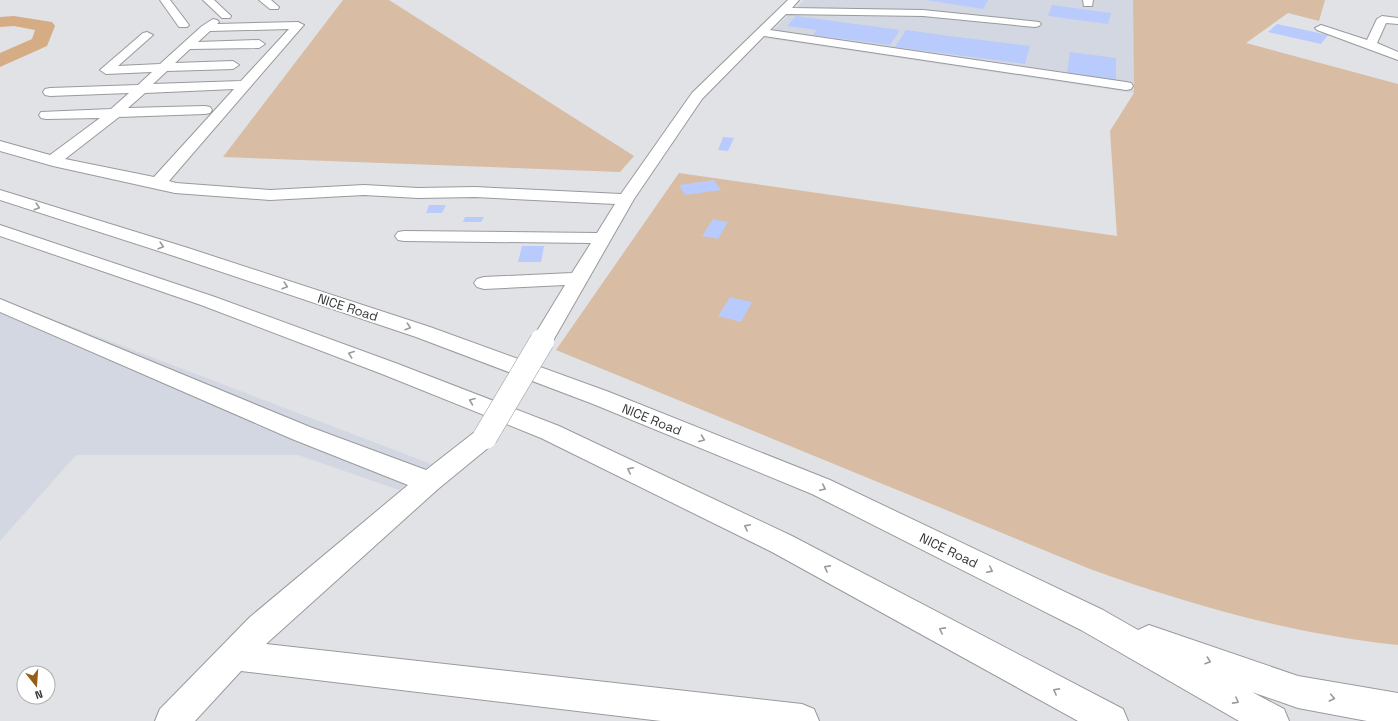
<svg xmlns="http://www.w3.org/2000/svg" width="1398" height="721" font-family="'Space Grotesk',sans-serif">
  <style>
    .built { fill: #d2d7e1 }
    .green { fill: #d8bca3 }
    .lines { fill: none; stroke-linecap: round; stroke-linejoin: round }
    .river { fill: #d6ac85; fill-rule: evenodd }
    .building { fill: #b8cbfc }
    .minor-casing { stroke: #999a9d; stroke-width: 2 }
    .highway-casing { stroke: #999a9d; stroke-width: 2 }
    .minor { fill: #fff; fill-rule: evenodd }
    .highway { fill: #fff; fill-rule: evenodd }
    .minor-bridge-casing { stroke: #999a9d; stroke-width: 25; stroke-linecap: butt }
    .minor-bridge { stroke: #fff; stroke-width: 24 }
    .oneway { stroke: #9a9a9b }
    .labels { text-anchor: middle; stroke-width: 4; stroke-linejoin: round; paint-order: stroke }
    .street-label { font-size: 13px; fill: #353637; stroke: #fff }
  </style>
  <rect width="100%" height="100%" fill="#e1e2e6"/>
  <g class="built">
    <polygon points="804,0 1133,0 1134,93 765,38"/>
    <polygon points="0,299 431,464 399,490 298,455 76,455 0,541"/>
  </g>
  <g class="green">
    <polygon points="343,0 389,0 634,156 620,172 223,157"/>
    <path d="M1133,0H1325L1319,21L1288,13L1246,43L1398,84V645C1292,634 1190,605 1090,569L556,350L679,173L1117,236L1110,131L1134,93Z"/>
  </g>
  <g class="lines">
    <polygon class="river" points="14,16 52,22 55,26 47,46 0,67 0,53 32,39 35,30 14,26 0,27 0,17"/>
  </g>
  <g class="building">
    <polygon points="926,0 988,0 983,9"/>
    <polygon points="1052,5 1111,13 1108,24 1048,16"/>
    <polygon points="796,16 826,20 900,30 890,45 813,35 817,30 787,26"/>
    <polygon points="1277,24 1328,35 1321,44 1268,32"/>
    <polygon points="906,30 949,36 1030,46 1025,64 895,47"/>
    <polygon points="1070,52 1116,58 1116,80 1067,73"/>
    <polygon points="723,137 734,138 728,151 718,150"/>
    <polygon points="714,180 721,190 685,195 679,185"/>
    <polygon points="429,205 446,205 442,213 426,213"/>
    <polygon points="465,217 484,217 481,222 463,222"/>
    <polygon points="713,219 728,222 718,239 702,236"/>
    <polygon points="522,246 544,246 541,262 518,262"/>
    <polygon points="730,297 752,302 741,322 718,316"/>
  </g>
  <g class="lines">
    <g class="minor-casing">
      <g id="minor">
        <polygon points="160,0 170,0 189,25 187,27 179,27"/>
        <polygon points="203,0 214,0 231,16 230,18 222,18"/>
        <polygon points="259,0 271,0 279,7 278,9 270,9"/>
        <path d="M788,0H799L792,8L923,10L1039,22L1041,24L1039,26L1035,27L923,16L786,14L770,30L1126,82L1131,83L1133,86L1131,89L1126,90L764,36L702,99L634,199L550,346L542,348L534,346L531,341L565,285L484,289L477,287L474,283L477,279L484,277L572,273L591,243L404,241L398,240L395,236L398,232L404,231L597,233L615,204L475,197L418,198L364,195L270,200L175,193L53,166L0,151V141L50,155L100,118L46,119L41,118L39,115L41,112L111,109L129,93L50,96L45,95L43,92L45,89L50,88L138,85L152,72L106,74L100,70L143,33L147,32L153,35L118,66L160,64L202,26L213,19L217,20L219,22L217,24L298,22L304,25L302,27L169,181L176,183L270,190L364,185L418,188L475,187L621,194L692,93ZM289,29L241,81L153,84L167,71L233,69L239,65L233,61L175,63L190,49L259,48L265,44L259,40L198,42L210,31ZM234,89L154,177L65,159L119,117L205,114L210,113L212,110L210,107L205,106L128,108L145,93Z"/>
        <polygon points="1083,0 1093,0 1092,6 1084,6"/>
        <polygon points="1382,16 1398,18 1398,24 1386,23 1377,43 1398,52 1398,60 1317,30 1315,28 1321,25 1367,40 1377,19"/>
        <polygon points="0,299 310,427 426,470 476,431 485,428 494,431 497,437 494,443 438,489 266,644 802,704 814,709 819,721 661,721 241,671 195,721 155,721 160,709 250,617 408,485 292,439 0,312"/>
      </g>
    </g>
    <g class="highway-casing">
      <g id="highway">
        <polygon points="0,190 188,248 430,327 609,392 830,480 1103,610 1138,630 1149,625 1298,676 1398,693 1398,721 1367,721 1298,708 1252,692 1284,709 1289,721 1239,721 1081,630 812,494 593,404 416,337 174,256 0,200"/>
        <polygon points="0,225 215,297 398,364 559,426 792,536 1123,709 1128,721 1078,721 772,552 541,438 382,374 201,305 0,236"/>
      </g>
    </g>
    <use href="#minor" class="minor"/>
    <use href="#highway" class="highway"/>
    <g class="minor-bridge-casing">
      <polyline id="minor-bridge" points="485,437 542,341"/>
    </g>
    <use href="#minor-bridge" class="minor-bridge"/>
  </g>
  <defs><path id="oneway-chevron" d="M-2-3.5L2.5 0L-2 3.5" fill="none" stroke-width="1.6" stroke-linecap="round" stroke-linejoin="round"/></defs>
  <g class="oneway">
    <use href="#oneway-chevron" transform="translate(37 207) rotate(17)"/>
    <use href="#oneway-chevron" transform="translate(161 246) rotate(17)"/>
    <use href="#oneway-chevron" transform="translate(285 286) rotate(18)"/>
    <use href="#oneway-chevron" transform="translate(408 327) rotate(18)"/>
    <use href="#oneway-chevron" transform="translate(351 354) rotate(-160)"/>
    <use href="#oneway-chevron" transform="translate(472 401) rotate(-158)"/>
    <use href="#oneway-chevron" transform="translate(702 439) rotate(22)"/>
    <use href="#oneway-chevron" transform="translate(630 470) rotate(-154)"/>
    <use href="#oneway-chevron" transform="translate(823 488) rotate(25)"/>
    <use href="#oneway-chevron" transform="translate(747 527) rotate(-154)"/>
    <use href="#oneway-chevron" transform="translate(827 568) rotate(-152)"/>
    <use href="#oneway-chevron" transform="translate(990 570) rotate(26)"/>
    <use href="#oneway-chevron" transform="translate(942 630) rotate(-152)"/>
    <use href="#oneway-chevron" transform="translate(1208 661) rotate(19)"/>
    <use href="#oneway-chevron" transform="translate(1056 691) rotate(-152)"/>
    <use href="#oneway-chevron" transform="translate(1332 698) rotate(11)"/>
    <use href="#oneway-chevron" transform="translate(1236 701) rotate(29)"/>
  </g>
  <g class="labels">
    <g class="street-label">
      <text transform="translate(348 307) rotate(18)" y="5">NICE Road</text>
      <text transform="translate(652 419) rotate(22)" y="5">NICE Road</text>
      <text transform="translate(949 550) rotate(26)" y="5">NICE Road</text>
    </g>
  </g>
  <g transform="translate(36 685) rotate(163)"><circle r="19" fill="#ffffff" stroke="#aeafaf"/>
  <path d="M0-3L7 15L0 10L-7 15Z" fill="#965d19"/>
  <text y="-6" font-size="11" font-weight="bold" text-anchor="middle" fill="#353637">N</text>
  </g>
</svg>
